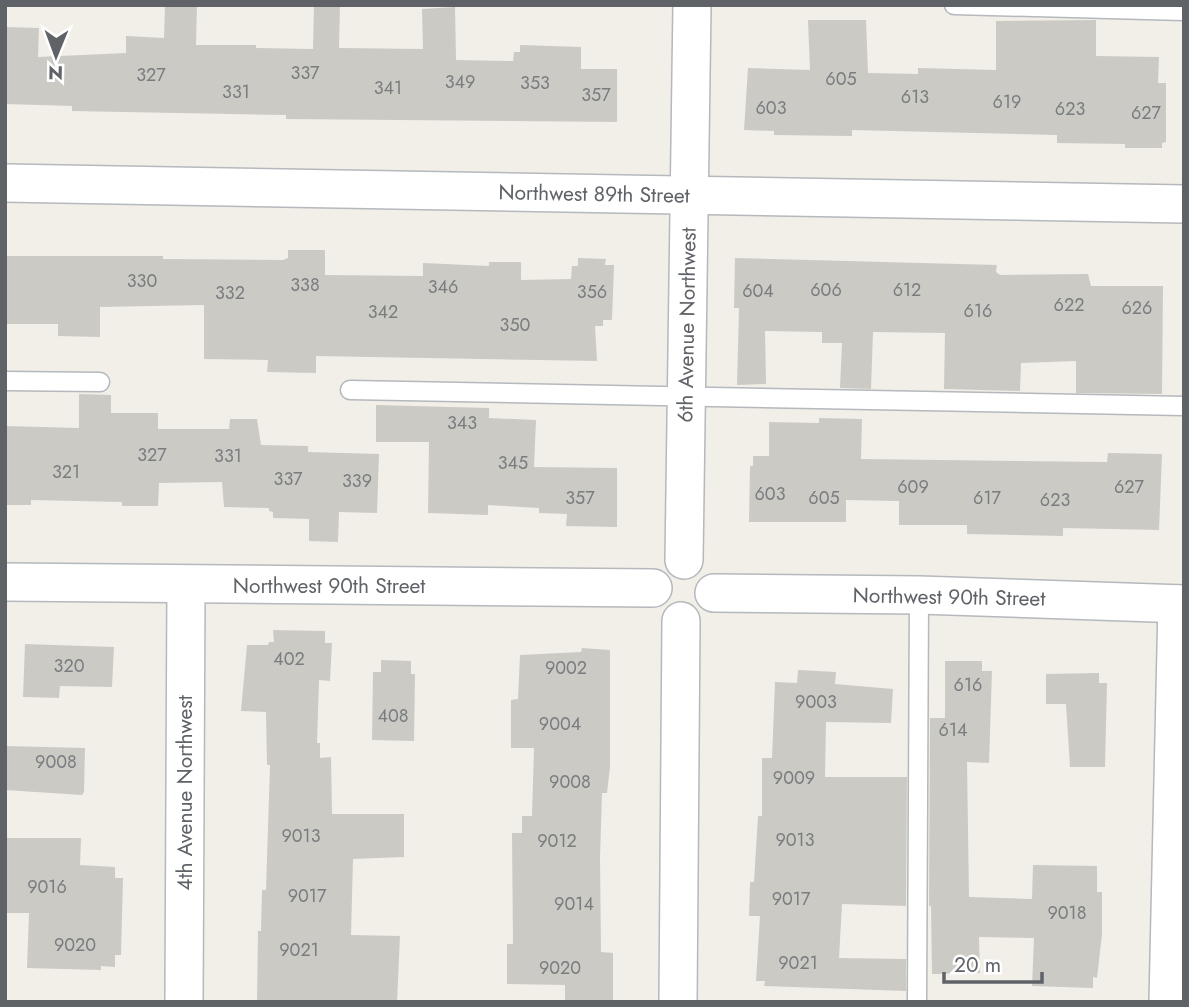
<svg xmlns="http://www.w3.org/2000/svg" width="1189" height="1007" font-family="Jost,sans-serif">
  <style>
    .building { fill: #cccac5 }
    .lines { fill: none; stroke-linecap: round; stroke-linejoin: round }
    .lane-casing { stroke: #b5b8bc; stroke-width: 21 }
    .street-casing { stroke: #b5b8bc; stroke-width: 40 }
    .lane { stroke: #fff; stroke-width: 18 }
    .street { stroke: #fff; stroke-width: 37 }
    .labels { text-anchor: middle; stroke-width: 5; stroke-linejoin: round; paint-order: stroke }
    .number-label { font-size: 18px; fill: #7a7d7f }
    .street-label { font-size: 21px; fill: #5f6368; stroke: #fff }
  </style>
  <rect width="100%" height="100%" fill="#f1efe8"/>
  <g class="building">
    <polygon points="165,5 197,5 196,45 256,45 256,48 313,49 314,5 340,5 339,48 423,49 422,9 455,7 456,60 513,61 514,52 520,52 520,45 581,47 581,69 617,69 617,122 286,119 286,115 72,111 72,106 5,104 5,27 39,28 38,57 126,53 126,36 164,38"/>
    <polygon points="808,20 866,20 868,73 918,74 918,68 996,70 996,21 1096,20 1096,56 1159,57 1158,83 1166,83 1166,142 1162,143 1162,148 1125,148 1125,144 1057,143 1057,135 852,130 852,136 774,135 774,131 744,130 748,68 810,70"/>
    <polygon points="288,250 325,250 325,275 423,276 423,263 489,266 489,262 521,262 521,280 571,279 572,266 578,266 578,258 606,259 605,265 614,265 612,320 603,320 603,326 595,326 597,361 316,356 316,373 267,372 268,360 204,359 204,305 100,307 100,337 58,336 58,324 5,324 5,256 163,256 163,259 283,260 288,258"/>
    <polygon points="735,258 997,265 996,272 1000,275 1088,274 1091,286 1163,286 1162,394 1076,393 1076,361 1021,363 1020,391 944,389 945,333 873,332 871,389 840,388 842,343 822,343 822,332 765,331 766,384 737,385 739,308 734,308"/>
    <polygon points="79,394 111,395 111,413 158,413 158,429 229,429 230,419 257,419 261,445 308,446 308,452 379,454 377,513 339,512 338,542 309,541 309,519 273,518 273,512 269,511 269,508 224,507 222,482 159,483 158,506 122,506 122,502 31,500 31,505 5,505 5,426 79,428"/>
    <polygon points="376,405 489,408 489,418 536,420 534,467 617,468 617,527 566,526 567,514 539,513 539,508 488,505 488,515 428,513 429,442 376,442"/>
    <polygon points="819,418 862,419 861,459 1107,462 1108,453 1162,454 1159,530 1063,528 1063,536 967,534 967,525 899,525 899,501 846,500 846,522 749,522 750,466 753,466 753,456 769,456 769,422 819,423"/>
    <polygon points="273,630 325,631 325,643 332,643 330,681 319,680 317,743 320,743 320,758 331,757 332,814 404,814 404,857 353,859 351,935 400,936 397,1002 257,1002 258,931 261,931 262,890 266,890 270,765 267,765 266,712 241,711 247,645 268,645 269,642 274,642"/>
    <polygon points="25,644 114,647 112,687 60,686 59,698 23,697"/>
    <polygon points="582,648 610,650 610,767 607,793 602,793 600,857 601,952 613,953 613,1002 565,1002 565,985 507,984 507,944 513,944 512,833 522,833 522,816 532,816 534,748 511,748 511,700 518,699 520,655 581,652"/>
    <polygon points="381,660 411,661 411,674 415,674 414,741 372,740 373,672 381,672"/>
    <polygon points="945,661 982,661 982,671 992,671 989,763 967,762 969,897 1032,899 1033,865 1097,866 1097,892 1102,892 1102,934 1097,978 1093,977 1093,988 1032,986 1034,938 979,937 980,973 932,974 931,906 929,906 930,718 945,718"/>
    <polygon points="798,670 836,672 835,684 893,689 891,723 826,722 825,777 907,777 906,906 842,904 839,958 906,959 906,991 764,986 765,981 756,981 760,916 749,916 750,882 754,882 758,816 762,816 762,758 772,758 775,682 797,683"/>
    <polygon points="1099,673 1099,683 1107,683 1105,767 1070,767 1066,704 1046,704 1046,674"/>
    <polygon points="5,746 85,748 84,792 82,795 5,790"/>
    <polygon points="5,838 81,838 80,865 115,867 115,878 123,878 121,955 115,955 115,967 101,966 101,970 27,968 29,913 5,913"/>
  </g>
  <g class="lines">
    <g class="lane-casing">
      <g id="lane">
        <polyline points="954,5 1184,11"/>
        <polyline points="5,381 100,382"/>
        <polyline points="350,390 1184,406"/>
        <polyline points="917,1002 919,595"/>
      </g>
    </g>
    <g class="street-casing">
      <g id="street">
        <polyline points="5,183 1184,204"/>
        <polyline points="684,560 692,5"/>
        <polyline points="5,582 653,588"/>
        <polyline points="714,593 919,595 1184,604"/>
        <polyline points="184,1002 186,585"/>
        <polyline points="678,1002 681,621"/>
        <polyline points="1168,1002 1177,604"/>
      </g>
    </g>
    <use href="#lane" class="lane"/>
    <use href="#street" class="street"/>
  </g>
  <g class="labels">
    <g class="number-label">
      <text x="305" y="79">337</text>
      <text x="151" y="81">327</text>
      <text x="841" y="85">605</text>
      <text x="460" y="88">349</text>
      <text x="535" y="89">353</text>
      <text x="388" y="94">341</text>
      <text x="236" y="98">331</text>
      <text x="596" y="101">357</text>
      <text x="915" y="103">613</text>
      <text x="1007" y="108">619</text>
      <text x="771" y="114">603</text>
      <text x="1070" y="115">623</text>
      <text x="1146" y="119">627</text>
      <text x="142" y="287">330</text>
      <text x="305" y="291">338</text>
      <text x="443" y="293">346</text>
      <text x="826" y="296">606</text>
      <text x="907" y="296">612</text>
      <text x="758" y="297">604</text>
      <text x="592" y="298">356</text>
      <text x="230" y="299">332</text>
      <text x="1069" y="311">622</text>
      <text x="1137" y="314">626</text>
      <text x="978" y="317">616</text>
      <text x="383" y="318">342</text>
      <text x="515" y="331">350</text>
      <text x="462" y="429">343</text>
      <text x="152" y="461">327</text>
      <text x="228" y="462">331</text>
      <text x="513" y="469">345</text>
      <text x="66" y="478">321</text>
      <text x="288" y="485">337</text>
      <text x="357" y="487">339</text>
      <text x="913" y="493">609</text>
      <text x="1129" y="493">627</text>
      <text x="770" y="500">603</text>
      <text x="580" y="504">357</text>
      <text x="824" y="504">605</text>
      <text x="987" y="504">617</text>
      <text x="1055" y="506">623</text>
      <text x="289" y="665">402</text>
      <text x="69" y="672">320</text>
      <text x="566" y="674">9002</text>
      <text x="968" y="691">616</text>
      <text x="816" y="708">9003</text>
      <text x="393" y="722">408</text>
      <text x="560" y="730">9004</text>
      <text x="953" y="736">614</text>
      <text x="56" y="768">9008</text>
      <text x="794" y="784">9009</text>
      <text x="570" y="788">9008</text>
      <text x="301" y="842">9013</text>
      <text x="795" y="846">9013</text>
      <text x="557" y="847">9012</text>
      <text x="47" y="893">9016</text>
      <text x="307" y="902">9017</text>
      <text x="791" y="905">9017</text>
      <text x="574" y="910">9014</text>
      <text x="1067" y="919">9018</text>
      <text x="75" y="951">9020</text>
      <text x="299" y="956">9021</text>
      <text x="798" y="969">9021</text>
      <text x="560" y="974">9020</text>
    </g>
    <g class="street-label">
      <text transform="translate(594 194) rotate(1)" y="7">Northwest 89th Street</text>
      <text transform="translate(687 325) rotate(-89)" y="7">6th Avenue Northwest</text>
      <text x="329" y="593">Northwest 90th Street</text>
      <text transform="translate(949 597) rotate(1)" y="7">Northwest 90th Street</text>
      <text transform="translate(185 793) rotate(-90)" y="7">4th Avenue Northwest</text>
    </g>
  </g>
  <rect width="1189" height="1007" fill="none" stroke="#5f6368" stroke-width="14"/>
  <g transform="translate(56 56) rotate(181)" stroke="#ffffff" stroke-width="5" paint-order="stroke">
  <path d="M0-5L12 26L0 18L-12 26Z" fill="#5f6368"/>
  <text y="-10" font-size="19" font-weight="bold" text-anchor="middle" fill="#5f6368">N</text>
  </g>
  <path d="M944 972v10h98v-10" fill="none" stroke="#5f6368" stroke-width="3.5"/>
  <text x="954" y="972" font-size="21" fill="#5f6368" stroke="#ffffff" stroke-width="5" paint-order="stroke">20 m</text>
</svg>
